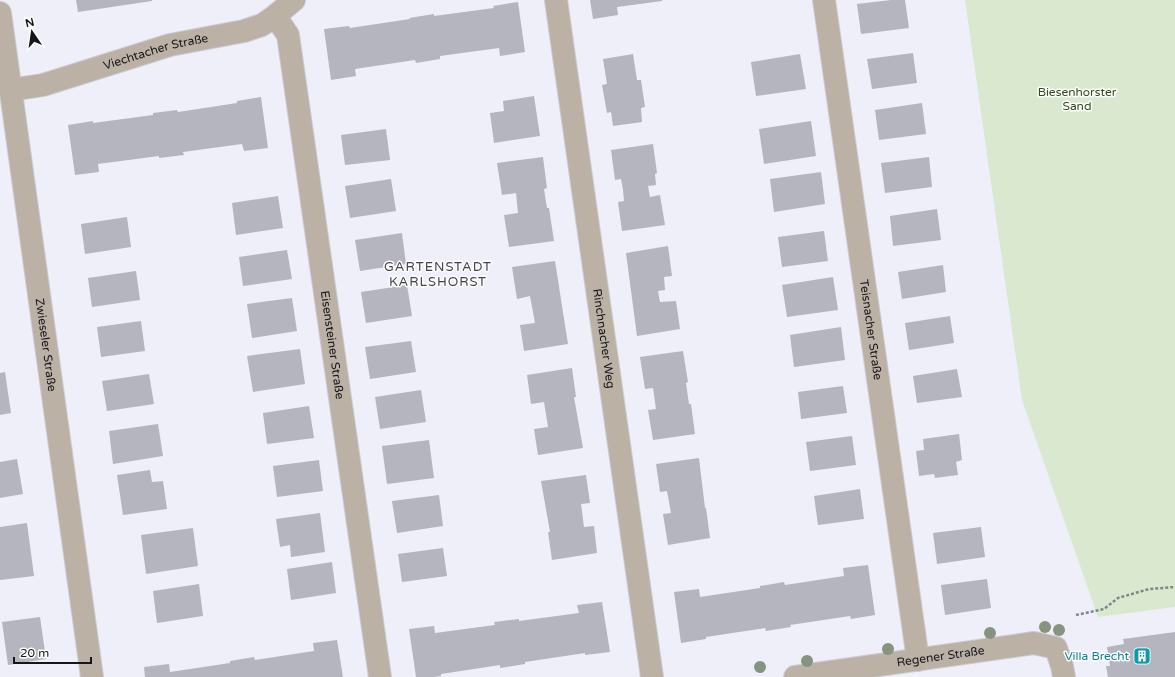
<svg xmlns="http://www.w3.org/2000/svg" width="1175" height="677" font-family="'Varela Round',sans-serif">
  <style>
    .green { fill: #dae8d0 }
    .building { fill: #b5b5c0 }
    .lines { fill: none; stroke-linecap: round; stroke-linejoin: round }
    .minor-casing { stroke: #ccccd6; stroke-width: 24 }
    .path { stroke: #84848c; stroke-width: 2.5; stroke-dasharray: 3 2; stroke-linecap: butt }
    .minor { stroke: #bcb1a5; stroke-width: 22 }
    .tree { fill: #86947f }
    .labels { text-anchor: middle; stroke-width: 3; stroke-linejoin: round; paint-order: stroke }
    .street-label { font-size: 12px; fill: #16161a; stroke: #fdfdfd }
    .park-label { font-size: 12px; fill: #314a1b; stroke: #fdfdfd }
    .culture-label { font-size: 12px; fill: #0d838f; stroke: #fdfdfd; text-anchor: end }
    .neighbourhood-label { font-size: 13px; letter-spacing: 1px; fill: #43434c; stroke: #fdfdfd }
  </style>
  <rect width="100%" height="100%" fill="#efeffa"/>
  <polygon class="green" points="965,0 1175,0 1175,607 1098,617 1022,400"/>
  <g class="building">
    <polygon points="76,0 152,0 152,1 78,12"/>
    <polygon points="590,0 662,0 662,1 617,7 618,15 593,19"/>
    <polygon points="891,0 905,0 909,28 861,34 857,4"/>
    <polygon points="518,2 525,52 500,56 499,48 440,56 440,59 416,63 415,60 355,69 356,76 331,80 324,29 349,26 350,28 410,19 409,18 434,14 434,16 494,8 493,6"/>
    <polygon points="913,53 917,83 872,89 867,59"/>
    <polygon points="633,54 637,80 641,80 645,107 641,108 642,122 613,126 611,112 607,113 602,85 607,84 603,59"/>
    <polygon points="800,54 806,89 756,96 751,62"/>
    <polygon points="534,96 540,136 494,143 490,113 504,111 503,101"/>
    <polygon points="261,97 268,148 244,151 242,144 183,152 184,155 159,158 159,156 98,164 99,172 75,175 68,125 93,121 93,123 153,115 153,113 177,110 178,112 237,103 237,101"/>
    <polygon points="922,103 926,134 879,140 875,110"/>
    <polygon points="811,121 816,156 764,164 759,129"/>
    <polygon points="386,129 390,160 345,165 341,135"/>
    <polygon points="653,144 657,173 655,174 656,185 648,186 650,197 660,195 665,225 622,231 618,202 624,201 623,190 621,179 615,180 611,150"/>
    <polygon points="543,157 547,188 544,189 547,208 549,208 554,241 509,247 504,215 518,213 516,193 502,195 497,163"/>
    <polygon points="929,157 932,187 885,193 881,163"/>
    <polygon points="821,172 825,204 774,212 770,179"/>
    <polygon points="391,179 396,211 350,218 345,186"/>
    <polygon points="278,196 283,228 236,235 232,203"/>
    <polygon points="937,209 941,240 893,246 890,216"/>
    <polygon points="127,217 131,247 85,254 81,224"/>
    <polygon points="824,231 828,261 782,267 778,237"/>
    <polygon points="402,233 406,264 360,271 355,240"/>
    <polygon points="668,246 672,276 664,277 665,290 658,291 660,302 676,301 680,329 637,336 626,253"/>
    <polygon points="287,250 292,279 243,286 239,257"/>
    <polygon points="555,261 568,344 524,351 520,325 535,323 530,296 517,299 512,267"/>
    <polygon points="943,265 946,292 902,299 898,272"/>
    <polygon points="136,271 140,300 92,307 88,278"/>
    <polygon points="833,277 838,310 787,317 782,285"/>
    <polygon points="407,285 412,316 366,323 361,292"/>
    <polygon points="292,298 297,331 252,338 247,304"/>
    <polygon points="950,316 954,343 909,350 905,323"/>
    <polygon points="141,321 145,351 101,357 97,327"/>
    <polygon points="841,327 845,360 794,367 790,335"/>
    <polygon points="411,341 416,372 370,379 365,347"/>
    <polygon points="300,349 305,384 253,392 247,356"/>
    <polygon points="683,351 688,382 686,383 689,404 691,404 695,434 653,440 648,410 656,409 653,388 645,389 640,357"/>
    <polygon points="572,368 576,397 574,397 583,448 538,455 534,429 548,427 544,402 531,404 527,375"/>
    <polygon points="957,369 962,397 917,403 913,376"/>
    <polygon points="5,372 11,413 0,415 0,373"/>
    <polygon points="149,374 154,404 107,411 102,381"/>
    <polygon points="843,386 847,413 801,419 798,392"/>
    <polygon points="421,390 426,422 380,429 375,397"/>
    <polygon points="309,406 314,438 267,444 263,413"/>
    <polygon points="158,424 163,456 113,464 109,431"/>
    <polygon points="959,434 962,460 956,462 958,475 935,478 934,474 919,476 916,451 924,450 923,439"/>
    <polygon points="852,436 856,465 810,471 806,442"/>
    <polygon points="429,440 434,478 387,484 382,446"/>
    <polygon points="699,458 705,508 706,508 710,538 668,545 663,514 671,513 667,491 660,492 656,464"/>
    <polygon points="17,459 23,494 0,498 0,462"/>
    <polygon points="319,460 323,491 277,497 273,466"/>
    <polygon points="150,470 152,482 163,481 167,509 123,515 117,475"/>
    <polygon points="586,475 590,503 581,504 584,527 594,526 597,553 552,560 548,532 550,532 541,481"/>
    <polygon points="860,489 864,519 818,525 814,496"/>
    <polygon points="439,495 443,526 397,533 392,501"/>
    <polygon points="320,513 325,552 291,557 290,545 280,547 276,519"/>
    <polygon points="27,523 34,576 0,580 0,527"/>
    <polygon points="981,527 985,557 937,564 933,533"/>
    <polygon points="193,528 198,566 146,574 141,535"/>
    <polygon points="443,548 447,576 402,582 398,554"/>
    <polygon points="332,562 336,593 291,600 287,569"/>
    <polygon points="868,565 875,615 851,619 850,616 790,625 791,627 766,631 765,628 706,637 706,639 681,643 674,592 699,589 700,597 760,588 760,586 784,582 785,585 844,576 843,568"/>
    <polygon points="987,579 991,608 945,615 941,585"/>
    <polygon points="199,584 203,616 157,623 153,591"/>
    <polygon points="602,602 610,652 585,655 585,653 525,662 525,664 500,668 500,665 441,674 441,676 434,677 416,677 409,629 434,626 435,633 495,625 494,622 519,619 519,621 579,613 577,605"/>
    <polygon points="40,617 46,659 8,665 2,622"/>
    <polygon points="1175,632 1175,677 1108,677 1106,666 1110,666 1107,647 1124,644 1123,639"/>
    <polygon points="337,640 343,677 145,677 144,667 169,664 170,672 230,663 230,661 254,657 255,660 314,651 313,643"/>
  </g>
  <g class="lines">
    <g class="minor-casing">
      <g id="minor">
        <path id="s1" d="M556,0L652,677"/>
        <path id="s2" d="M824,0L918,660"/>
        <path id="s3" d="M0,13L92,677"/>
        <path id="s4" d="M275,16L288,35L380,677"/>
        <path id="s5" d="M10,90L43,85L170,45L244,31L262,25L275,16L294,0"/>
        <path id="s6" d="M795,677L1034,643L1056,648L1062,666L1064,677"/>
      </g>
    </g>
    <polyline class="path" points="1076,615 1104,609 1118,598 1149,589 1175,587"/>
    <use href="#minor" class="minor"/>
  </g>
  <g class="tree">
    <circle cx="1045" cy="627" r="6"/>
    <circle cx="1059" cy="630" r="6"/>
    <circle cx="990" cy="633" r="6"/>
    <circle cx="888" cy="649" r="6"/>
    <circle cx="807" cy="661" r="6"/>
    <circle cx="760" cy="667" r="6"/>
  </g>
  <defs>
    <g id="building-square" transform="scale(0.9)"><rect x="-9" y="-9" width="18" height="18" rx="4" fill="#0f9aa8" stroke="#fdfdfd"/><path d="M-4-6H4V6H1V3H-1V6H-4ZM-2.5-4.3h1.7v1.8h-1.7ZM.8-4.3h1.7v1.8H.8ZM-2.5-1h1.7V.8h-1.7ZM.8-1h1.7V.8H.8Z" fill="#fff"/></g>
  </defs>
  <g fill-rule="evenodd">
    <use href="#building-square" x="1142" y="656"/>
  </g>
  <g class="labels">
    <g class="street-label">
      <text dy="4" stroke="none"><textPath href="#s5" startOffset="151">Viechtacher Straße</textPath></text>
      <text dy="4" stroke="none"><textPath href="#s2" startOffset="333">Teisnacher Straße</textPath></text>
      <text dy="4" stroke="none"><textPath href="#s1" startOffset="342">Rinchnacher Weg</textPath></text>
      <text dy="4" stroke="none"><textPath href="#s3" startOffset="335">Zwieseler Straße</textPath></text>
      <text dy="4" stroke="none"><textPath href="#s4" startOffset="336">Eisensteiner Straße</textPath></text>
      <text dy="4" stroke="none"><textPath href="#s6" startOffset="147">Regener Straße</textPath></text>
    </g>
    <g class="park-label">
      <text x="1077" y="96">Biesenhorster<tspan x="1077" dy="14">Sand</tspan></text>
    </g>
    <g class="culture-label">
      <text x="1129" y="660">Villa Brecht</text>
    </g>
    <g class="neighbourhood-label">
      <text x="438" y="271">GARTENSTADT<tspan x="438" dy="15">KARLSHORST</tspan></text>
    </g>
  </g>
  <g transform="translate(32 32) rotate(347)" stroke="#fdfdfd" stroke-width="3" paint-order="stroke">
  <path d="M0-3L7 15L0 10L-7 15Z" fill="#16161a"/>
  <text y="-6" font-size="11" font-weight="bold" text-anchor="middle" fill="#16161a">N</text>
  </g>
  <path d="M14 657v6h77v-6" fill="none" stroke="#16161a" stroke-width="2"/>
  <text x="20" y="657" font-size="12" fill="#16161a" stroke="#fdfdfd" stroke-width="3" paint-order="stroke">20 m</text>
</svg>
